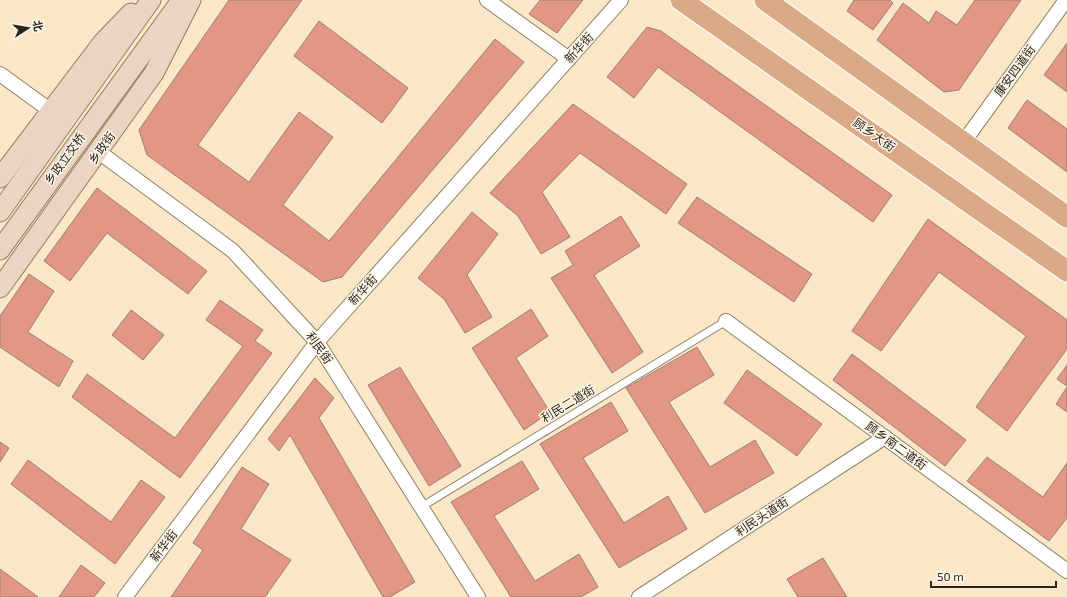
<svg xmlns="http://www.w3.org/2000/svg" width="1067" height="597" font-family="'Exo 2','Noto Sans SC',sans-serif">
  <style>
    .building { fill: #e29784; stroke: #a17e75 }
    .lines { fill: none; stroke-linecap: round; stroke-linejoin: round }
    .lane-casing { stroke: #8f8063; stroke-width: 9 }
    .street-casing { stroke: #8f8063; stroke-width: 16 }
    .secondary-casing { stroke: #8f8063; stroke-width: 21 }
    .primary-casing { stroke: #fff; stroke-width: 23 }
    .lane { stroke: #fff; stroke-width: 7 }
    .street { stroke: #fff; stroke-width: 14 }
    .secondary { stroke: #ecd4c2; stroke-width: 19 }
    .primary { stroke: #daa986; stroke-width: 21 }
    .labels { text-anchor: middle; stroke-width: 3; stroke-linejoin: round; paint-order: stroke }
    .street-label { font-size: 12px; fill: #2b2419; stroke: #fdf6e9 }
  </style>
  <rect width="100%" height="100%" fill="#f9e7c8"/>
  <g class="building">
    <polygon points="229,0 302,0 198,145 249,182 299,112 333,137 283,205 329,241 495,39 524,62 342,277 323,282 147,155 139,130"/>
    <polygon points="540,0 583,0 557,33 529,14"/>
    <polygon points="854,0 890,0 893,3 873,30 847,11"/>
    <polygon points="975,0 1021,0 959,90 944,92 877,40 903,3 929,23 936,11 957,25"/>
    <polygon points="319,21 408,88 382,123 294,56"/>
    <polygon points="647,27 661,31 892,195 873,222 658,67 634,98 607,77"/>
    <polygon points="1067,43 1067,92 1044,75"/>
    <polygon points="1027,100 1067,129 1067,172 1008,128"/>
    <polygon points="573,104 687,184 666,214 580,153 542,192 570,237 541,254 518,216 490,193"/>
    <polygon points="97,188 207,271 188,294 107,233 70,281 44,261"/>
    <polygon points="697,197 812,274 794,302 678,223"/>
    <polygon points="472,212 498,234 467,275 492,317 465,333 444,299 418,278"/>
    <polygon points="621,216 640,246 594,275 643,352 612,373 551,278 573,265 565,251"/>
    <polygon points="928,219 1067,320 1067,349 1007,431 976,407 1026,336 939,272 881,351 852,331"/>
    <polygon points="29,274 54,291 28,332 73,361 59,387 0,347 0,316"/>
    <polygon points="220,300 263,330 255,341 272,353 180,478 72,397 87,374 175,438 243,346 206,320"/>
    <polygon points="531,309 548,336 516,358 550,412 524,430 472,348"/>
    <polygon points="131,310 164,335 143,360 112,335"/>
    <polygon points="697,347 714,375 669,402 710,467 755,440 774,473 705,513 626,388"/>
    <polygon points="852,354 966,440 945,466 833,380"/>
    <polygon points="1067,365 1067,386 1057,379"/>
    <polygon points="400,367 461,466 429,486 368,385"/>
    <polygon points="747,370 822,424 797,456 724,403"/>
    <polygon points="315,378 334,398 319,418 415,582 390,597 383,597 290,435 279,451 268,439"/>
    <polygon points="1067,387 1067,412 1056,404"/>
    <polygon points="611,402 628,431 583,458 624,523 668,496 687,529 619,568 540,444"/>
    <polygon points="0,442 9,448 0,462"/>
    <polygon points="987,457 1043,497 1067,463 1067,518 1049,541 967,481"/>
    <polygon points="28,460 111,522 141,480 165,497 115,564 11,484"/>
    <polygon points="522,461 539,489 494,516 535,581 579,554 598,587 581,597 511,597 451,502"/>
    <polygon points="242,467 269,484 241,529 291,560 265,597 171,597 203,550 193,543"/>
    <polygon points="823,558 847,597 798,597 787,579"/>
    <polygon points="81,565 105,583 94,597 59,597"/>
    <polygon points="0,569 38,597 0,597"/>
  </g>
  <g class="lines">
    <g class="lane-casing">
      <polyline id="lane" points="421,507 726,321"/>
    </g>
    <g class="street-casing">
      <g id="street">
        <polyline points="487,0 569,59"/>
        <polyline points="0,74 51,111"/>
        <polyline points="963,143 1066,0"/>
        <polyline points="99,152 233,251 317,342 478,597"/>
        <polyline points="726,321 1067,571"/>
        <polyline points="125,597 317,342 621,0"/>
        <polyline points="639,597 885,437"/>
      </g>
    </g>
    <g class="secondary-casing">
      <g id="secondary">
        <polyline points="0,178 103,42 131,13"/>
        <polyline points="0,212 151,0"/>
        <polyline points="0,250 180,2"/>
        <polyline points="0,288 154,73 191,0"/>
      </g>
    </g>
    <g class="primary-casing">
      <g id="primary">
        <polyline points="681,0 1067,271"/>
        <polyline points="765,0 1067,217"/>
      </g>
    </g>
    <use href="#lane" class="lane"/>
    <use href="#street" class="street"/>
    <use href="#secondary" class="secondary"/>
    <use href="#primary" class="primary"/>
  </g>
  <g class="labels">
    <g class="street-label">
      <text transform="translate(579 48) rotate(-48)" y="4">新华街</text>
      <text transform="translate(1015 71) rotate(-54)" y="4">康安四道街</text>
      <text transform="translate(874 135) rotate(35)" y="4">顾乡大街</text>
      <text transform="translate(102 148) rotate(-54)" y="4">乡政街</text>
      <text transform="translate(65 159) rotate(-54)" y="4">乡政立交桥</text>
      <text transform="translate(363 290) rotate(-48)" y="4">新华街</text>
      <text transform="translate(319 348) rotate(54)" y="4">利民街</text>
      <text transform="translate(568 404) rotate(-31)" y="4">利民二道街</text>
      <text transform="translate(896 446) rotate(36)" y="4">顾乡南二道街</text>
      <text transform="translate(762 517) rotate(-33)" y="4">利民头道街</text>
      <text transform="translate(164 546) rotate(-53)" y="4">新华街</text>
    </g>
  </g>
  <g transform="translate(28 28) rotate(78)" stroke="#fdf6e9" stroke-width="3" paint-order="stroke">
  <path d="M0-3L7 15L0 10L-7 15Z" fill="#2b2419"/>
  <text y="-6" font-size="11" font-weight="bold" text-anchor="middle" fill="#2b2419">北</text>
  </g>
  <path d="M931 581v6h125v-6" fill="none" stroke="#2b2419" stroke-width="2"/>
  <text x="937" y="581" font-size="12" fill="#2b2419" stroke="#fdf6e9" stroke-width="3" paint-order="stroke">50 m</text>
</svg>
